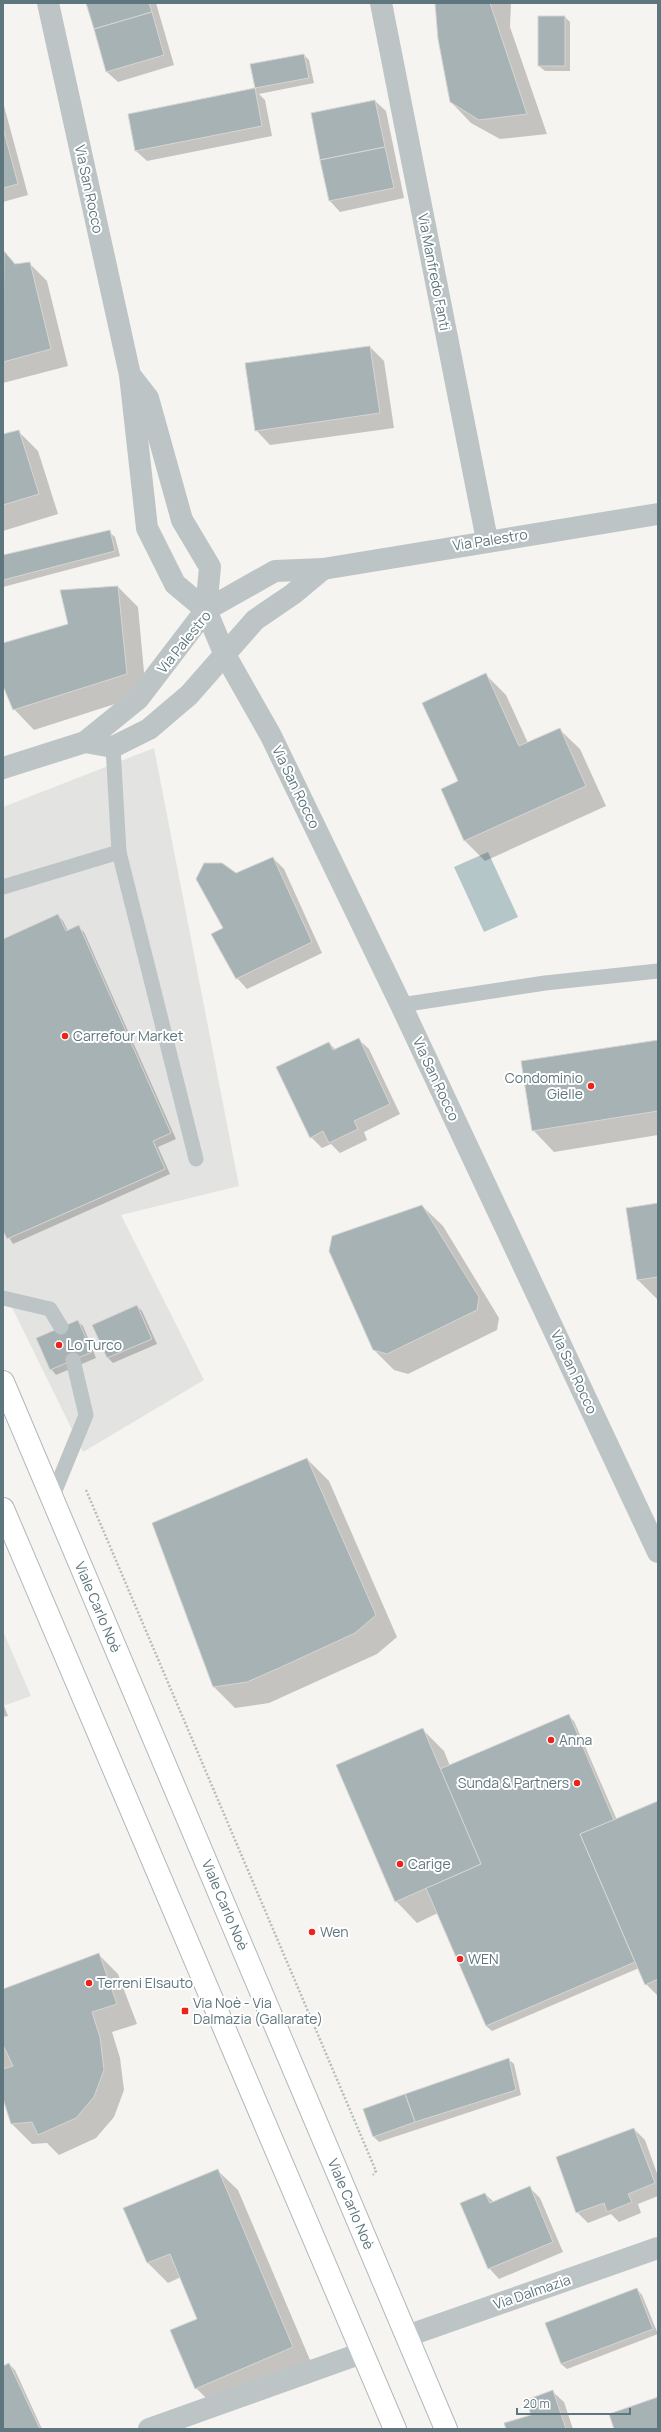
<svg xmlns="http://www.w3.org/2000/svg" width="661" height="2432" font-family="Manrope,sans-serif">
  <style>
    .built { fill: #e3e4e2 }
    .water { fill: #b5c6c8 }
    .shadow { fill: #0003 }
    .building { fill: #a6b2b4; stroke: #d6d6d4 }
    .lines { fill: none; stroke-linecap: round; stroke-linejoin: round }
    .primary-casing { stroke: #b0b7ba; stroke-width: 24 }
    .path { stroke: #b7bcbd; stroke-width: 2.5; stroke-dasharray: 2 2; stroke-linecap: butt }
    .lane { stroke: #bdc4c6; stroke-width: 15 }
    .street { stroke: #bdc4c6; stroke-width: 22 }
    .primary { stroke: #fff; stroke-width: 22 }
    .poi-dot { fill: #eb231b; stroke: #fff; stroke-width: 1.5 }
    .labels { text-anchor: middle; stroke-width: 4; stroke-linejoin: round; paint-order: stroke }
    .street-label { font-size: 14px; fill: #5e767d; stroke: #fff }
    .poi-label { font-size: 14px; fill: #5e767d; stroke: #fff; text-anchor: start }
  </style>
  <rect width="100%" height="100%" fill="#f5f4f1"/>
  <g class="built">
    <polygon points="154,748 239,1186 121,1215 204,1380 83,1452 3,1289 3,807"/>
    <polygon points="3,1631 31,1696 3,1706"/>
  </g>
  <polygon class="water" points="488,852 518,917 484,932 454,867"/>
  <g class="shadow">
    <polygon points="87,3 156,3 174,65 118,82 107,72"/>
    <polygon points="436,3 511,3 510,27 547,134 500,139 471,123 451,102"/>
    <polygon points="565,17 570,22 570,71 545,71 539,66"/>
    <polygon points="304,55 309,60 314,83 259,94 265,100 272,136 147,161 136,151 129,114 256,89 251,65"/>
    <polygon points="375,101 386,111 404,198 340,212 330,201 312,114"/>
    <polygon points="3,102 28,195 3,202"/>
    <polygon points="4,253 16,265 29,263 47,281 68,366 3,383"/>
    <polygon points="370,347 384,361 394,428 270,445 256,430"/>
    <polygon points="18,431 38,451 58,514 3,531 3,435"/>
    <polygon points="109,532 115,537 120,556 3,587 3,556"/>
    <polygon points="118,587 138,607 146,694 34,730 14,709 3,683 3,644 69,625"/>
    <polygon points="486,675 506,695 528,743 559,729 580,749 606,806 485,861 465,841 459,782"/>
    <polygon points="273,858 284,869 322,953 247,989 237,978 224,929 236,874"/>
    <polygon points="58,915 63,921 68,931 78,927 84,932 176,1139 158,1147 170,1174 13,1244 3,1228 3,940"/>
    <polygon points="358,1039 369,1049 400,1114 364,1132 367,1140 340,1153 331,1144 322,1148 311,1137 278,1068 329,1043 336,1050"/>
    <polygon points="658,1041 658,1135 554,1152 533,1130"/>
    <polygon points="658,1204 658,1300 638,1280"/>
    <polygon points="422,1206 443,1226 499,1318 497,1330 408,1374 394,1370 374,1350"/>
    <polygon points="137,1306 142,1311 157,1344 113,1363 108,1358"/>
    <polygon points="77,1321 83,1326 96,1358 56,1375 51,1369"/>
    <polygon points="307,1459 329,1481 397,1637 377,1654 269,1703 235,1708 214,1687"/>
    <polygon points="3,1703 8,1716 3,1717"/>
    <polygon points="568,1715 574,1721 617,1820 658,1802 658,1996 646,1984 639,1968 492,2031 486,2026 438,1913 417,1923 396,1901 422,1729 444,1751 450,1766"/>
    <polygon points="98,1954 118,1974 137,2024 112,2032 120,2058 124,2090 114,2117 96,2138 59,2155 47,2143 32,2144 12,2124 3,2095 3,1990"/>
    <polygon points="508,2059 514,2064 521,2095 379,2142 374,2137"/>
    <polygon points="634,2129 645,2140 658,2176 658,2196 638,2204 641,2213 619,2222 611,2214 588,2223 577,2212"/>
    <polygon points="217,2170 238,2190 313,2367 216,2408 196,2388 199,2319 181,2277 168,2283 148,2263 124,2209"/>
    <polygon points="530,2188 540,2198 563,2252 499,2279 489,2268 485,2194 494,2202"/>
    <polygon points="637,2289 642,2295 658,2334 567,2369 561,2364"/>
    <polygon points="9,2364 15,2370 42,2429 3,2429 3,2367"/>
    <polygon points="553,2392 564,2402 573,2429 507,2429 532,2415"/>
  </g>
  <g class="building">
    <polygon points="86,3 149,3 152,12 94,29"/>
    <polygon points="435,3 490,3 527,114 479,120 450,102 438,39"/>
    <polygon points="152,12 164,55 106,72 94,29"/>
    <rect x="538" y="16" width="27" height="50"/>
    <polygon points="304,54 309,78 255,88 250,64"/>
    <polygon points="255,88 262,126 135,151 128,114"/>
    <polygon points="375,100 385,147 320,160 311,113"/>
    <polygon points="3,128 18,184 3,188"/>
    <polygon points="385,147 394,188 329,201 320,160"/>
    <polygon points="4,251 15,264 30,262 51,349 3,362"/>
    <polygon points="370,346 380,413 255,431 245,363"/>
    <polygon points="19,430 39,494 3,505 3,434"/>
    <polygon points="110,530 115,551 3,580 3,555"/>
    <polygon points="118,586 127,674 13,710 3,686 3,643 68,624 60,590"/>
    <polygon points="486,673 519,746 560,728 586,786 464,841 441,789 458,781 422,703"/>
    <polygon points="273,857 312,942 236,979 211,934 223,928 196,879 204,863 222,863 236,873"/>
    <polygon points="58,914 66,931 79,925 171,1133 153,1141 165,1169 7,1239 3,1231 3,939"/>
    <polygon points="359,1038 390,1104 354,1121 358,1129 329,1143 323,1131 310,1138 276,1067 329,1042 333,1050"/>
    <polygon points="658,1040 658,1111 532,1131 521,1061"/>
    <polygon points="658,1203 658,1277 637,1280 626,1208"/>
    <polygon points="422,1205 479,1297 477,1310 387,1354 373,1350 329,1251 332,1236"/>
    <polygon points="137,1305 152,1339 107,1358 92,1325"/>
    <polygon points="78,1320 92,1352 50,1370 36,1338"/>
    <polygon points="307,1458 376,1615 355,1633 279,1668 247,1682 213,1687 152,1523"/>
    <polygon points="569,1714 614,1820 580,1834 635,1962 486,2026 426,1888 481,1864 440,1769"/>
    <polygon points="423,1728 481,1864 395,1902 336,1765"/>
    <polygon points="658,1801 658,1979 645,1985 580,1834"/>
    <polygon points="99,1953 117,2004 92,2012 100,2037 104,2070 94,2097 76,2118 38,2135 32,2122 11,2124 3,2099 3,2069 13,2066 3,2045 3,1989"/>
    <polygon points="509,2058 516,2090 415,2122 405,2094"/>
    <polygon points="405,2094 415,2122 373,2137 363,2109"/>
    <polygon points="634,2128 655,2183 628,2194 632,2202 607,2212 604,2203 576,2213 556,2157"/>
    <polygon points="218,2169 293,2347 195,2389 170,2330 197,2319 170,2254 147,2263 123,2208"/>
    <polygon points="530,2186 553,2242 488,2269 460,2203 485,2193 490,2203"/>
    <polygon points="637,2288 653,2329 561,2364 545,2323"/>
    <polygon points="9,2363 40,2429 3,2429 3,2366"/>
    <polygon points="553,2390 566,2429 506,2429 504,2423 531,2415 526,2400"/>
    <polygon points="658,2397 658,2429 614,2429 609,2414"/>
  </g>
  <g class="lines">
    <g class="primary-casing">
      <g id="primary">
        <polyline points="3,1382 446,2429"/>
        <polyline points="3,1509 395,2429"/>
      </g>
    </g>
    <polyline class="path" points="86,1490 376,2171 373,2175"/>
    <g class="lane">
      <polyline points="113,747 119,852 196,1159"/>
      <polyline points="3,887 119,852"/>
      <polyline points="401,1005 545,983 658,971"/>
      <polyline points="3,1298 50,1309 61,1327"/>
      <polyline points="52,1498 86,1415 73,1360"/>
    </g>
    <g class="street">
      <polyline points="48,3 130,375 147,528 175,584 206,610"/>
      <polyline points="381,3 487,540"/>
      <polyline points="130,375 148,398 182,520 210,567 206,610 224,653 271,736 401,1005 658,1552"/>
      <polyline points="85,742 113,747 149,729 189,695 255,620 293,594 323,569"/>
      <polyline points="3,768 85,742 138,699 206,610 275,571 323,569 658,514"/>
      <polyline points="407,2336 658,2248"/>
      <polyline points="149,2429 362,2353"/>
    </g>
    <use href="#primary" class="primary"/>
  </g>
  <g class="poi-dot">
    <circle cx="65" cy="1036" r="4"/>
    <circle cx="591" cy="1086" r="4"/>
    <circle cx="59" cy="1345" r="4"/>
    <circle cx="551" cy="1740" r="4"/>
    <circle cx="577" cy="1783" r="4"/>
    <circle cx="400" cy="1864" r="4"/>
    <circle cx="312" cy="1932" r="4"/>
    <circle cx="460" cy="1959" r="4"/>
    <circle cx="89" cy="1983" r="4"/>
    <rect x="181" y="2007" width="8" height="8" rx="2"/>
  </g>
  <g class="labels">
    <g class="street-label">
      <text transform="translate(89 189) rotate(78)" y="5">Via San Rocco</text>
      <text transform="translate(434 272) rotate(79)" y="5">Via Manfredo Fanti</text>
      <text transform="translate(490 540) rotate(-9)" y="5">Via Palestro</text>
      <text transform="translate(184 642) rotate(-51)" y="5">Via Palestro</text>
      <text transform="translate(296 787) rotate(64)" y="5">Via San Rocco</text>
      <text transform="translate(436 1079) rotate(65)" y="5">Via San Rocco</text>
      <text transform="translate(574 1372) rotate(65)" y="5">Via San Rocco</text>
      <text transform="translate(98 1607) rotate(67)" y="5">Viale Carlo Noè</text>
      <text transform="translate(225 1905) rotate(67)" y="5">Viale Carlo Noè</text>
      <text transform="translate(351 2204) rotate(67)" y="5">Viale Carlo Noè</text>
      <text transform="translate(532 2292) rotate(-19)" y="5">Via Dalmazia</text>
    </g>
    <g class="poi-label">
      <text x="73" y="1041">Carrefour Market</text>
      <text x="583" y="1083" text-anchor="end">Condominio<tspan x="583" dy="16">Gielle</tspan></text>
      <text x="67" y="1350">Lo Turco</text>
      <text x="559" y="1745">Anna</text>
      <text x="569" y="1788" text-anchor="end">Sunda &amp; Partners</text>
      <text x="408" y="1869">Carige</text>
      <text x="320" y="1937">Wen</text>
      <text x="468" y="1964">WEN</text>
      <text x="97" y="1988">Terreni Elsauto</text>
      <text x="193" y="2008">Via Noè - Via<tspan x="193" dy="16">Dalmazia (Gallarate)</tspan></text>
    </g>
  </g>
  <rect width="661" height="2432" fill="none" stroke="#5e767d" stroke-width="8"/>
  <path d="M517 2408v6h113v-6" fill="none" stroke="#5e767d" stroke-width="2"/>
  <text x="523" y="2408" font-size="12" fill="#5e767d" stroke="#ffffff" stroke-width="3" paint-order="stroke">20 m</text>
</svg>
